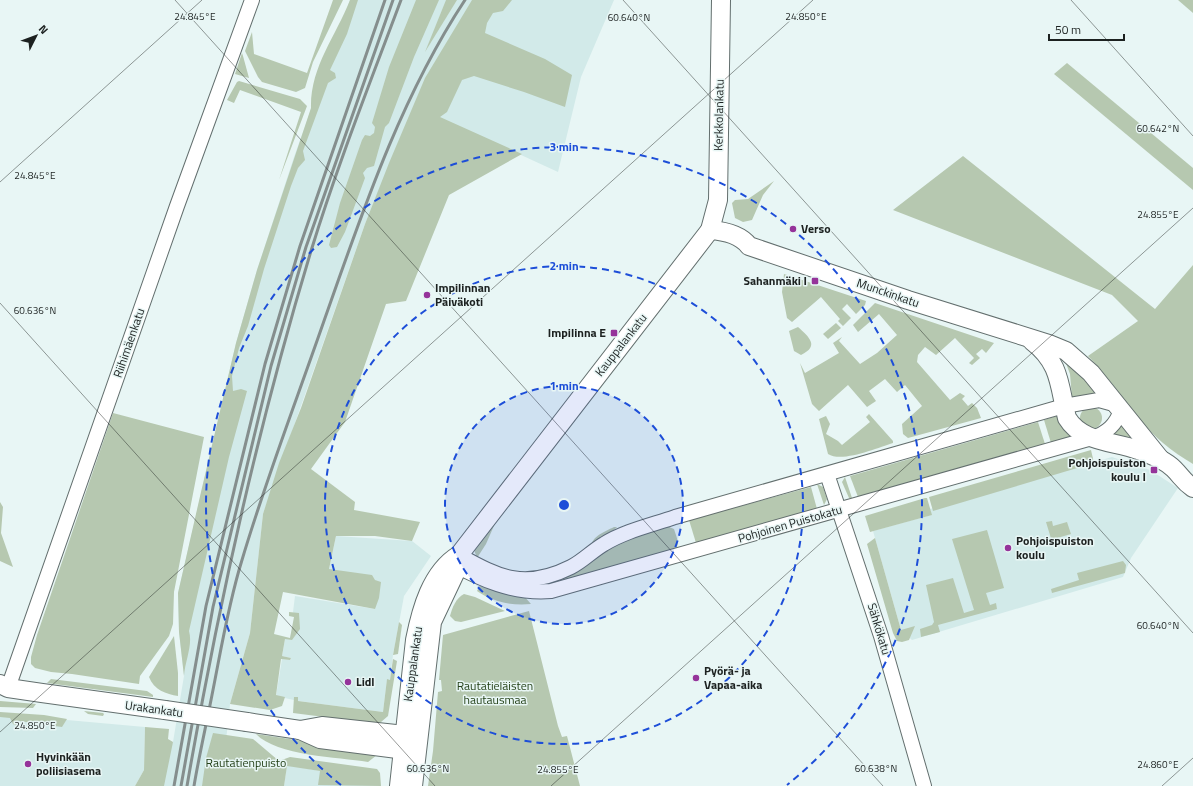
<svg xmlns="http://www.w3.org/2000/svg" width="1193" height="786" font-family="'Titillium Web',sans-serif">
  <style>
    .built { fill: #d2eae9 }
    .green { fill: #b6c8b0 }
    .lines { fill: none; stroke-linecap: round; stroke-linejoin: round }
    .minor-casing { stroke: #636f6e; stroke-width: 16 }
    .major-casing { stroke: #636f6e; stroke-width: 20 }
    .minor { stroke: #fff; stroke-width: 14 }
    .major { stroke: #fff; stroke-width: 18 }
    .rail { stroke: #858e8d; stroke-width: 3 }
    .major-bridge-casing { stroke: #636f6e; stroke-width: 20; stroke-linecap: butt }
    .major-bridge { stroke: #fff; stroke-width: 18 }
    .ticks { fill: none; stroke: #1c2120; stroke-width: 1; stroke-opacity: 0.45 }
    .ring { fill: none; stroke: #1d4ed8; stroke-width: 2; stroke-dasharray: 7 5 }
    .poi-dot { fill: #95339a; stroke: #e8f6f5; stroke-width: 1.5 }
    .labels { text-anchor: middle; stroke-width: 3; stroke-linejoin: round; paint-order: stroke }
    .street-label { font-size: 12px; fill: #1c2120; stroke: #e8f6f5 }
    .poi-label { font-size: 12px; font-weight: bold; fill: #1c2120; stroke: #e8f6f5; text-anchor: start }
    .park-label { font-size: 12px; fill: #244118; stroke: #e8f6f5 }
    .ticks-label { font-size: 10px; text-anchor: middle; fill: #1c2120; stroke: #e8f6f5; stroke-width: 3; stroke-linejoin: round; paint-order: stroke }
    .centre { fill: #1d4ed8; stroke: #e8f6f5; stroke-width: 2 }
    .ring-label { font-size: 12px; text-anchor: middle; font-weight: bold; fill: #1d4ed8; stroke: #e8f6f5; stroke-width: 3; stroke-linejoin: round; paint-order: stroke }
  </style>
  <rect width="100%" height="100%" fill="#e8f6f5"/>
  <g class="built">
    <polygon points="350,0 614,0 581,77 558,172 414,106 365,224 263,514 250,633 230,704 221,786 147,786 149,778 173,742 184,676 179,632 178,593 236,343 257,270 294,157"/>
    <polygon points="1112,457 1150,470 1178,488 1131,558 1123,577 912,640 901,630 873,531 931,515 930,509"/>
    <polygon points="336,536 412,541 431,556 404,596 393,655 390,680 387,680 383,712 298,701 276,696 282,659 290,660 291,658 282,656 285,639 290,638 295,617 293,612 295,596 375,609 329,569"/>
    <polygon points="0,714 145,727 144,770 135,786 0,786"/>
    <polygon points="287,765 320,771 379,786 284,786"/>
  </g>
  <g class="green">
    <polygon points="333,0 343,0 313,62 305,88 296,92 262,82 258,77 245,51 252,32 254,54 307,73"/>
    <path d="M350,0H358L347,34L330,70L335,73L336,78L328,83L303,151L305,160L298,168L291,186L264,269L248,326L239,348L232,376L233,391L241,389L247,391L229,457L189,631C193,645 185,661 184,676L179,632L178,593L201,492L236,343L257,270L311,108C310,67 336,36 350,0Z"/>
    <polygon points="416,0 439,0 414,57 389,123 385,127 374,166 367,168 363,173 365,178 345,232 337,247 331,248 329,245 340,203 362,140 365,135 370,136 374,133 375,127 372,123 389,67"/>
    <polygon points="446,0 457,0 425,52"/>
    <polygon points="472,0 512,0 503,11 493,13 487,23 485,33 545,59 572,75 565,107 524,92 474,76 462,80 447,112 440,117 522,154 449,195 406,301 386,304 345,422 311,469 355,502 354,510 420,522 412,541 375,536 336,536 329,569 372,575 375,580 381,582 379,598 375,609 283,592 274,634 290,638 294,617 289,616 289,612 299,613 300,629 292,640 285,639 282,656 291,658 290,660 281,659 276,695 285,697 282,706 270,710 230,704 250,633 263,514 279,463 301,408 365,224 389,163 425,78"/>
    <polygon points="1178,0 1193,0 1193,13"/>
    <polygon points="242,53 243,56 249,78 235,74"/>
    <polygon points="1067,63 1193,168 1193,190 1054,74"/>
    <polygon points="239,81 300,99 307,106 279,180 301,112 240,90 234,103 227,100 237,82"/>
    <path d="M963,156L1155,309L1193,265V464C1183,458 1172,451 1163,443C1134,418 1115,383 1088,356L1138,321L1112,295L893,210Z"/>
    <polygon points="774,181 763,195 752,220 743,222 735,218 732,203 735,200 748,199"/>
    <polygon points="784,274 866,301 865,305 856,314 847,304 842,309 851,318 843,326 838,321 840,319 821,297 792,322 787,318 782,292"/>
    <polygon points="875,303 994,343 986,353 982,349 976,354 980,358 972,365 969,363 974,358 955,338 936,355 925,347 918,355 917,362 950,400 960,393 965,396 962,399 968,406 972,403 977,408 981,418 908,438 903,434 902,424 922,406 905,385 897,392 885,379 869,391 876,401 867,407 848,385 819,411 812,404 800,363 805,373 839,353 833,343 842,337 839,341 860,364 877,353 897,335 879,314 858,332 853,325"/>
    <polygon points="836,323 841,328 828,339 823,334"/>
    <path d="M798,327C809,337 820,346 801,355L794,351L789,331Z"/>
    <polygon points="1064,358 1104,396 1089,395 1072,398 1070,374"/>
    <circle cx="1091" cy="418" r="11"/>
    <polygon points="113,413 204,437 174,592 173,624 169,636 140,676 139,684 72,674 51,672 35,668 31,664 31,657 37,635"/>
    <path d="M869,414L893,441V443C877,448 842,463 828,454L819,419L826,416L830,424L826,434L838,441L842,445L870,422L866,417Z"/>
    <polygon points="1060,415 1074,436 1051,443 1044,420"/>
    <polygon points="1038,422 1045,444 858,497 850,476"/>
    <polygon points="1121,422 1140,442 1112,436 1118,429"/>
    <polygon points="1091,450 1094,463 933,511 929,497"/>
    <polygon points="845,477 852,498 849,498 842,482"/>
    <polygon points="817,484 823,487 827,499 824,505"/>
    <polygon points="811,487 817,509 696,543 689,520"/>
    <polygon points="925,498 927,498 932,515 870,532 865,516"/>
    <polygon points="0,502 3,507 1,533 13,567 0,561"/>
    <polygon points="500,512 486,544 477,558 474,550 476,546"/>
    <polygon points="1052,521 1053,526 1067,522 1071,534 1057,538 1058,543 1053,545 1046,522"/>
    <path d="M667,526L674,529C676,536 680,543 676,549L557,582L556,576L599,550Z"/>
    <path d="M614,527H617L610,534L591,547C592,536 604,532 614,527Z"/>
    <polygon points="987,530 1004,588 986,593 990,605 996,603 997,609 938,625 940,632 921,637 920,629 932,625 934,622 926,585 953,578 964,613 974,610 952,539"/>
    <polygon points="875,538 901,630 915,626 909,640 902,642 897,641 893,633 867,544"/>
    <polygon points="1123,561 1126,565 1125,573 1052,593 1051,589 1079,580 1077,573"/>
    <path d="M481,583L524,596L531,604C512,606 493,602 477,591Z"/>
    <path d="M464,594L475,597L505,611L461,622L455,621L450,616C452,608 456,598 464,594Z"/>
    <polygon points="529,611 558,726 562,737 567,736 580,786 428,786 433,751 438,692 442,691 441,680 439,680 443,635"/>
    <polygon points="399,622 402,625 398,654 393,655"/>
    <path d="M174,636L178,673V696C166,694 154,690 149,677Z"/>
    <polygon points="393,659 397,661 388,716 381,722 371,723 293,713 294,697 298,697 298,701 383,712 387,679 390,680"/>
    <polygon points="51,679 147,691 153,695 153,697 47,683"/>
    <polygon points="0,701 36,704 33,708 0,707"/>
    <polygon points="84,711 103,713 104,714 103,716 88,714"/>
    <polygon points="0,712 44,715 67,719 62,727 19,721 17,726 13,724 10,718 0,717"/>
    <polygon points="145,727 169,729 168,739 173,742 164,786 135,786 144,770"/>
    <polygon points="213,733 253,739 279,761 290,757 377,769 380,773 381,786 318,785 320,771 287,766 284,786 202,786 206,758"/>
    <path d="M256,734L377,752V755L368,762C338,757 277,756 256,734Z"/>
  </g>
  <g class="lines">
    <g class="minor-casing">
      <g id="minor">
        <polyline points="827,474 881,636 924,786"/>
        <path d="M459,555C500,578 525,590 571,567C583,561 592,551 604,544C625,531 652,525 675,517L1064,406L1099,400L1117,405"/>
        <path d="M449,562C482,580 513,594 551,591L1092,438C1107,433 1116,425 1121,410"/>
        <polyline points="8,688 177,206 252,0"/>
      </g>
    </g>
    <g class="major-casing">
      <g id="major">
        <path d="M710,230C724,231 740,234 749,246L908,300L1049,344L1066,351L1091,373L1161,460"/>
        <path d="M1032,341C1061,363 1059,386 1067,418C1082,443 1114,441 1138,450C1150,454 1165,460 1174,469C1182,477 1183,481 1193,488"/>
        <polyline points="0,684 8,688 42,693 165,710"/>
        <polyline points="247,722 300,730 320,739 413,751"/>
        <polyline points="300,730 322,726 414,736"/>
        <path d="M399,786L415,640C421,610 431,572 459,555L710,230L718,200L721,0"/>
        <polyline points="413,786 432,622 458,567 459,556"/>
      </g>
    </g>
    <use href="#minor" class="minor"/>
    <use href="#major" class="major"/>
    <g class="rail">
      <polyline points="174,786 206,606 265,364 300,246 385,0"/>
      <polyline points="181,786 213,607 271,366 306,247 393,0"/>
      <path d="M187,786C218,606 258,426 311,251C337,166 370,83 401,0"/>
      <path d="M194,786C199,756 206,726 212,695C221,650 228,605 242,560C266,479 297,399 325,318C363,210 401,97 465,0"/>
    </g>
    <g class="major-bridge-casing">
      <polyline id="major-bridge" points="165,710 247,722"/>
    </g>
    <use href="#major-bridge" class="major-bridge"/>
  </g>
  <path class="ticks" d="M175,0L883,786M623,0L1193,633M1071,0L1193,136M0,182L202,0M0,303L435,786M0,732L813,0M551,786L1193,208M1162,786L1193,758"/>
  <circle cx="564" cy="505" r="119" fill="#1d4ed8" fill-opacity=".12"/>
  <g class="ring">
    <circle cx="564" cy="505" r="119"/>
    <circle cx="564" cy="505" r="239"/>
    <path d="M341 785A358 358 0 1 1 787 785"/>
  </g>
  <g class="poi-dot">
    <circle cx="793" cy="229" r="4"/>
    <rect x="811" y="277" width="8" height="8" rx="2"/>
    <circle cx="427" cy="295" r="4"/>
    <rect x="610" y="329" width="8" height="8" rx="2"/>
    <rect x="1150" y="466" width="8" height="8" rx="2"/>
    <circle cx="1008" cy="548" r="4"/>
    <circle cx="696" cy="678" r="4"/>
    <circle cx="348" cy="682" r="4"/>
    <circle cx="28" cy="764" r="4"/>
  </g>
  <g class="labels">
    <g class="street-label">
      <text transform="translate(719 115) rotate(-89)" y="4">Kerkkolankatu</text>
      <text transform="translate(888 293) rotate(19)" y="4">Munckinkatu</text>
      <text transform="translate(129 343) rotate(-71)" y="4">Riihimäenkatu</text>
      <text transform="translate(621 345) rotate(-52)" y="4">Kauppalankatu</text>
      <text transform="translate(790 524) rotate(-16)" y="4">Pohjoinen Puistokatu</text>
      <text transform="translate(879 629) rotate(73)" y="4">Sähkökatu</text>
      <text transform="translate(413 664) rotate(-82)" y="4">Kauppalankatu</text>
      <text transform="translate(154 709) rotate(8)" y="4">Urakankatu</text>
    </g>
    <g class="poi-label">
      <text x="801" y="233">Verso</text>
      <text x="807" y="285" text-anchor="end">Sahanmäki I</text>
      <text x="435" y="292">Impilinnan<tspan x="435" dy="14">Päiväkoti</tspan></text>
      <text x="606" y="337" text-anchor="end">Impilinna E</text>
      <text x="1146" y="467" text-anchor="end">Pohjoispuiston<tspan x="1146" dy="14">koulu I</tspan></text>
      <text x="1016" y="545">Pohjoispuiston<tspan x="1016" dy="14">koulu</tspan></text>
      <text x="704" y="675">Pyörä- ja<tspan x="704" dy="14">Vapaa-aika</tspan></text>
      <text x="356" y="686">Lidl</text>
      <text x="36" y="761">Hyvinkään<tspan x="36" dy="14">poliisiasema</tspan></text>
    </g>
    <g class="park-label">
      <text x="495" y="690">Rautatieläisten<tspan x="495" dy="14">hautausmaa</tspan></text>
      <text x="246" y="767">Rautatienpuisto</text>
    </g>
  </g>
  <g class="ticks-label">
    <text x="195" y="20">24.845°E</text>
    <text x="806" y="20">24.850°E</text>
    <text x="629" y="21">60.640°N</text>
    <text x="1158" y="132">60.642°N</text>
    <text x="35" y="179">24.845°E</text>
    <text x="1158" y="218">24.855°E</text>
    <text x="35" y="314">60.636°N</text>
    <text x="1158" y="629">60.640°N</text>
    <text x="35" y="729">24.850°E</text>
    <text x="1158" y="768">24.860°E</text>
    <text x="428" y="772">60.636°N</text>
    <text x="876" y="772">60.638°N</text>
    <text x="558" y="773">24.855°E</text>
  </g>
  <circle cx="564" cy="505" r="6" class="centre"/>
  <g class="ring-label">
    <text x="564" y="151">3 min</text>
    <text x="564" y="270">2 min</text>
    <text x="564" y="390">1 min</text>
  </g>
  <g transform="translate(36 36) rotate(48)" stroke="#e8f6f5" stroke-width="3" paint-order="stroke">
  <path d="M0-3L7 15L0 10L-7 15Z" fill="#1c2120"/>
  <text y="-6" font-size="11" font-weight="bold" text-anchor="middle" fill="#1c2120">N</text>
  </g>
  <path d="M1049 34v6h75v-6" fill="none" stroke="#1c2120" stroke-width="2"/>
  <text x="1055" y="34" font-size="12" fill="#1c2120" stroke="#e8f6f5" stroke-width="3" paint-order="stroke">50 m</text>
</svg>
